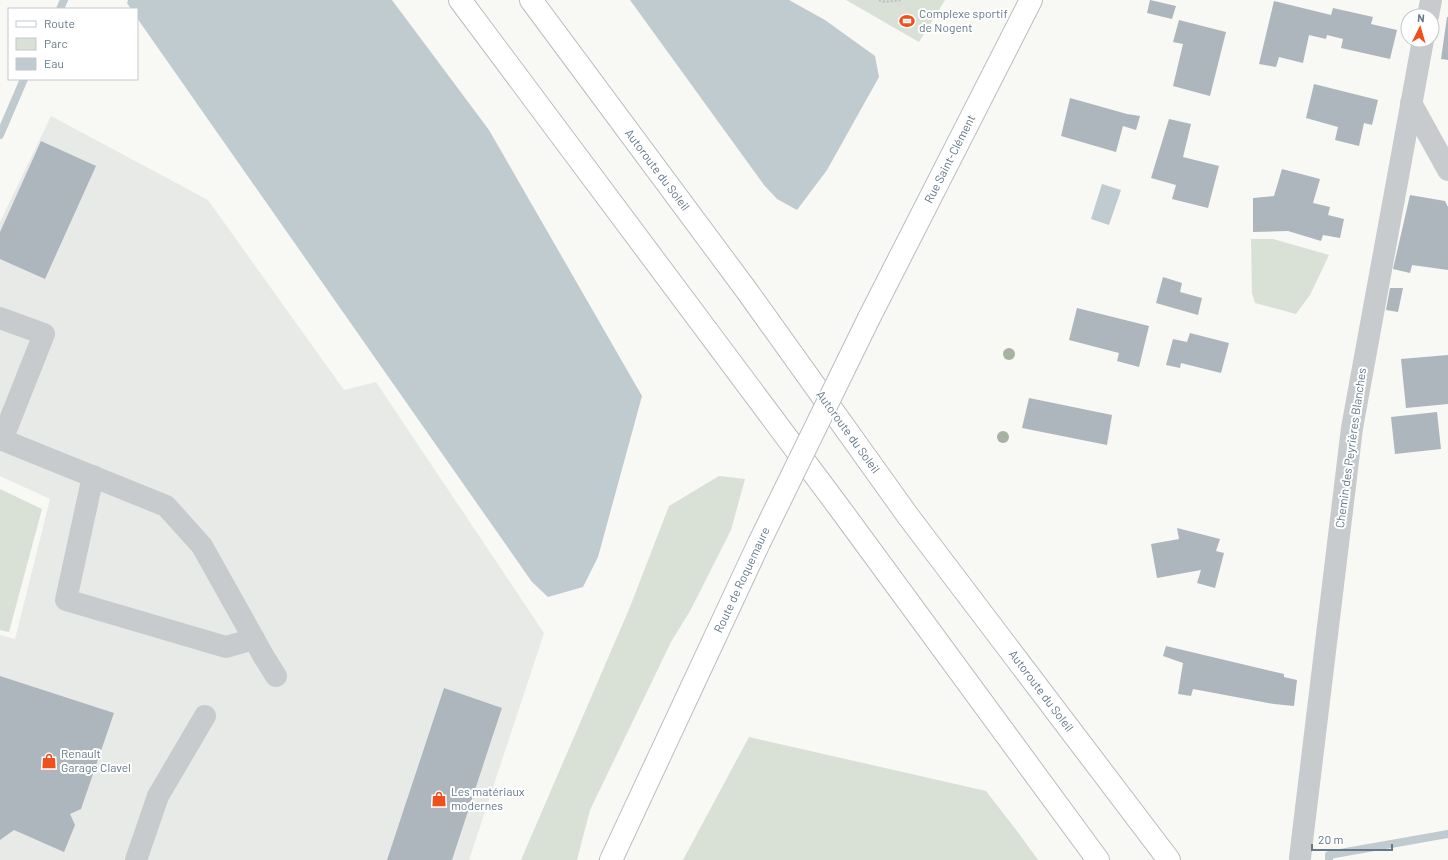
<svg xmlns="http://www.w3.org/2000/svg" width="1448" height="860" font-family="Barlow,sans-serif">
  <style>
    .built { fill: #e8eae8 }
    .green { fill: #d9e0d5 }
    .water { fill: #c0cbd0 }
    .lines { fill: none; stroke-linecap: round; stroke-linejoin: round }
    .stream { stroke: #c0cbd0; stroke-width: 8 }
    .building { fill: #adb6bc }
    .major-casing { stroke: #babec2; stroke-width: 24 }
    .highway-casing { stroke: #b9bdc0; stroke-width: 24 }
    .path { stroke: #bec1c3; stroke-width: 2.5; stroke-dasharray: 2 2; stroke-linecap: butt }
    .minor { stroke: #c7cbce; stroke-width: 22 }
    .major { stroke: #fff; stroke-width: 22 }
    .highway { stroke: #fff; stroke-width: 22 }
    .major-bridge-casing { stroke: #babec2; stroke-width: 24; stroke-linecap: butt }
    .major-bridge { stroke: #fff; stroke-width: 22 }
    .tree { fill: #a7b2a3 }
    .labels { text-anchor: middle; stroke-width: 4; stroke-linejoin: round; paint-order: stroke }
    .poi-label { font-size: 12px; fill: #647888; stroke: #fff; text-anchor: start }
    .street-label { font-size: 12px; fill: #647888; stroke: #fff }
  </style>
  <rect width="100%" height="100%" fill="#f8f8f4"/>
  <polygon class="built" points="51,116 208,200 344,390 376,382 544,633 469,860 0,860 0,635 15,639 50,499 0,476 0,222"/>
  <g class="green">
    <polygon points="846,0 945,0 919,42"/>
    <polygon points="1251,239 1273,239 1329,255 1310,295 1296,314 1255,303 1252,293"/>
    <polygon points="719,476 745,479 731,530 690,611 671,642 590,810 577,860 521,860 630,607 669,506"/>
    <polygon points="0,489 42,509 9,632 0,630"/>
    <polygon points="749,737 986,791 1017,831 1038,860 683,860"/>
  </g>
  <g class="water">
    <polygon points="128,0 392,0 489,130 642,396 598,557 583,587 548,597 532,582 137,18 137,9 131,9 127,3"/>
    <polygon points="630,0 789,0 825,20 875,56 879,77 827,170 797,210 777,199 764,185"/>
    <polygon points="1102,184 1121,190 1109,225 1091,219"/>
  </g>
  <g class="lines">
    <g class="stream">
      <polyline points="60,9 64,0"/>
      <polyline points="0,135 24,79"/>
      <polyline points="1329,860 1329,855 1448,834"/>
    </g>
  </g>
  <g class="building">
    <polygon points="1150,0 1176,6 1172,19 1147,13"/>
    <polygon points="1274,1 1331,15 1333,8 1373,17 1371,24 1397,30 1390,59 1341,48 1343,39 1327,35 1326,39 1309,35 1303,63 1279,57 1276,67 1259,64"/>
    <polygon points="1447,17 1448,17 1448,60 1441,59"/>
    <polygon points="1179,20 1226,32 1210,96 1173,86 1183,44 1173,42"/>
    <polygon points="1314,84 1378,100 1372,125 1364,123 1359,146 1335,140 1338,127 1306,118"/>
    <polygon points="1070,98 1127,114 1140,116 1136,130 1123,126 1116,152 1061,136"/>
    <polygon points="1169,119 1191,124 1183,157 1219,166 1208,208 1172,199 1176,185 1151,178"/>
    <polygon points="41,141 96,166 45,279 0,259 0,232"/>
    <polygon points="1282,169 1320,179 1313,203 1330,207 1328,215 1344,219 1340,238 1323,235 1321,241 1288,231 1253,232 1253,198 1274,196"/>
    <polygon points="1410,195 1445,201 1448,207 1448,270 1412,265 1410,273 1393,269"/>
    <polygon points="1163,277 1182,283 1180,292 1202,298 1198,315 1156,303"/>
    <polygon points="1390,288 1403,288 1398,312 1386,310"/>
    <polygon points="1077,308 1149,326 1139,367 1117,361 1119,353 1069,340"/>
    <polygon points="1190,333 1229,343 1221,373 1181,363 1180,368 1166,365 1173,339 1187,342"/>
    <polygon points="1448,355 1448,404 1406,408 1401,359"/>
    <polygon points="1029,398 1112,415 1107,445 1022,428"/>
    <polygon points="1437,412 1441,449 1395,454 1391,417"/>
    <polygon points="1177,528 1220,539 1216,551 1224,553 1215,588 1197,583 1201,570 1157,578 1151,544 1179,539"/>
    <polygon points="1166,646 1284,674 1284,677 1297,680 1294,706 1274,704 1193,689 1191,696 1178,694 1183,663 1163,656"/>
    <polygon points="0,676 114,713 81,809 70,814 75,825 64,852 14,830 0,840"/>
    <polygon points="444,688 502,708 492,738 452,860 387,860"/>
  </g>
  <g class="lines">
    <g class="major-casing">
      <g id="major">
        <polyline points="869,318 1031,0"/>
        <polyline points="611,860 759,543"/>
      </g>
    </g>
    <g class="highway-casing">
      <g id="highway">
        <polyline points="460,0 838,506 1098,860"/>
        <polyline points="531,0 747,291 908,516 1169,860"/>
      </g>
    </g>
    <polyline class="path" points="879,0 885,2 901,0"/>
    <g class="minor">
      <polyline points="1428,16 1431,0"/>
      <polyline points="1411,103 1448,170"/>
      <polyline points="0,318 44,334 2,440"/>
      <polyline points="0,439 166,506 202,546 264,657 276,676"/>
      <polyline points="93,476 66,600 226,647 254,639"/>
      <polyline points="1300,858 1352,428 1423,40"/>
      <polyline points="136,860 158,796 205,716"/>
    </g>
    <use href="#major" class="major"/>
    <use href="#highway" class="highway"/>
    <g class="major-bridge-casing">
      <polyline id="major-bridge" points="759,543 869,318"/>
    </g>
    <use href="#major-bridge" class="major-bridge"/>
  </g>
  <g class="tree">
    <circle cx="1009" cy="354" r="6"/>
    <circle cx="1003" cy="437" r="6"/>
  </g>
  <defs>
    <g id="stadium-bare" transform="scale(1.2)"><path d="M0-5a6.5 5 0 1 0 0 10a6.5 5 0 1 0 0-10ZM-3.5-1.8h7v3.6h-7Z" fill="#f0501c" stroke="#fff" stroke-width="2.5" paint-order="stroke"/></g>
    <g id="shop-bare" transform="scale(1.2)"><path d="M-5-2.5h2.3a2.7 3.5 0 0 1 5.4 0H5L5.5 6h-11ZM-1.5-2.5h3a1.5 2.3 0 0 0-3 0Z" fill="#f0501c" stroke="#fff" stroke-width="2.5" paint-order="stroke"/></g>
  </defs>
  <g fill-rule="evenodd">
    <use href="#stadium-bare" x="907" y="21"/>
    <use href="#shop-bare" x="49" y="761"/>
    <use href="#shop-bare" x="439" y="799"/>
  </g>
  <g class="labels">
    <g class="poi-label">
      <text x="919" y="18">Complexe sportif<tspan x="919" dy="14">de Nogent</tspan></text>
      <text x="61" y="758">Renault<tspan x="61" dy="14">Garage Clavel</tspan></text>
      <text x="451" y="796">Les matériaux<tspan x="451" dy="14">modernes</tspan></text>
    </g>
    <g class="street-label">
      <text transform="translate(950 159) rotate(-63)" y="4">Rue Saint-Clément</text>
      <text transform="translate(657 170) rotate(53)" y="4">Autoroute du Soleil</text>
      <text transform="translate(848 432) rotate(54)" y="4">Autoroute du Soleil</text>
      <text transform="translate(1351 448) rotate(-82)" y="4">Chemin des Peyrières Blanches</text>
      <text transform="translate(742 580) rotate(-65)" y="4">Route de Roquemaure</text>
      <text transform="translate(1041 691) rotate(53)" y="4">Autoroute du Soleil</text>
    </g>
  </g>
  <rect x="8" y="8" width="130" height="72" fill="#ffffff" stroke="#c1c9cf"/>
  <rect x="16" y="21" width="20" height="6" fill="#ffffff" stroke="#c1c9cf"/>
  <text x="44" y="28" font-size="12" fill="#647888">Route</text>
  <rect x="16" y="38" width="20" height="12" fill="#d9e0d5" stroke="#c1c9cf"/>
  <text x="44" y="48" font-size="12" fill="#647888">Parc</text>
  <rect x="16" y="58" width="20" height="12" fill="#c0cbd0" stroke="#c1c9cf"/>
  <text x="44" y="68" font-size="12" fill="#647888">Eau</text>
  <g transform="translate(1420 28) rotate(5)"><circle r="19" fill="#ffffff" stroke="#c1c9cf"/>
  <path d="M0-3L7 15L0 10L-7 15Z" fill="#f0501c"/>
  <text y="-6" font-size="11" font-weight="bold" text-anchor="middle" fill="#647888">N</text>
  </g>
  <path d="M1312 844v6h80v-6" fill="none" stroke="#647888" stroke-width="2"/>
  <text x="1318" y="844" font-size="12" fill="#647888" stroke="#ffffff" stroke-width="3" paint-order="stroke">20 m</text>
</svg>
